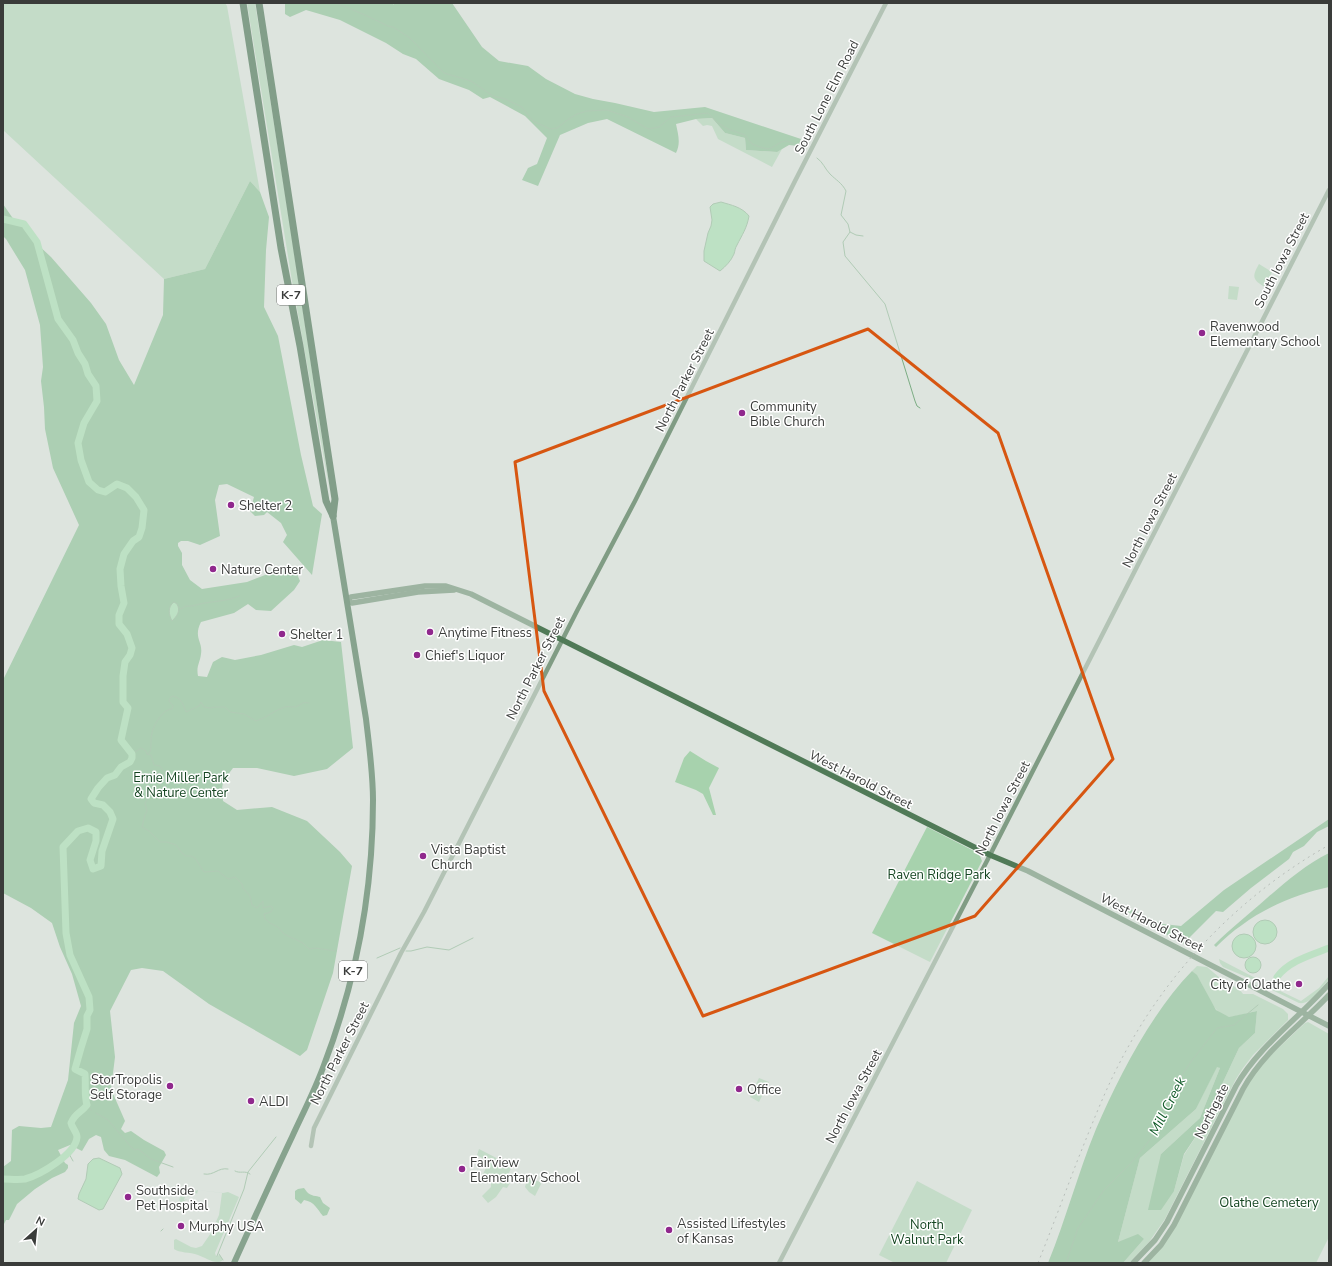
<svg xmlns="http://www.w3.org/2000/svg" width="1332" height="1266" font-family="'Nunito Sans',sans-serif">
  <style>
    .green { fill: #a7d2ad }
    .forest { fill: #72b57e }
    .water { fill: #98dda4; stroke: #7cad84 }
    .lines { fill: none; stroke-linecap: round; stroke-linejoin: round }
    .stream { stroke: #7cad84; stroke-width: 1 }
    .river { stroke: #98dda4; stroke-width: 7 }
    .tertiary { stroke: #809c84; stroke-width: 4.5 }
    .secondary { stroke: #507a57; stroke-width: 5.5 }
    .trunk { stroke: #20552d; stroke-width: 6 }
    .motorway { stroke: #164923; stroke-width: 7 }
    .rail { stroke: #8d918d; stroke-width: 1; stroke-dasharray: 2 4; stroke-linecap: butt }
    .marked { fill: none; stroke: #d75611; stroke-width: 3; stroke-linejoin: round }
    .poi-dot { fill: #90288d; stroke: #fff; stroke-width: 1.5 }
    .labels { text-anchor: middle; stroke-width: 3; stroke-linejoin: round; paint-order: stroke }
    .shield { fill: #fff; stroke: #757675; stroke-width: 1 }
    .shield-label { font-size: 12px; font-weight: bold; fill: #3a3c3a }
    .street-label { font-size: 13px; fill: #3a3c3a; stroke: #fff }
    .poi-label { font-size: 13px; fill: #3a3c3a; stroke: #fff; text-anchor: start }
    .park-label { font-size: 13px; fill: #144521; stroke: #fff }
    .water-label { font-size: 14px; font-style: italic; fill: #105b28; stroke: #fff }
  </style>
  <rect width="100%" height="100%" fill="#dde4de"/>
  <g class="green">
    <polygon points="3,3 225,3 227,6 260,192 250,181 205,269 164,279 3,130"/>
    <polygon points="247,3 255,3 292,238 331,498 292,281"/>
    <polygon points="712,118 725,133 745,138 746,150 776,152 782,149 772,167 718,139 712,126 707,125 703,126 696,119"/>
    <path d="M1259,264L1272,272L1265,287C1252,280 1252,276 1259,264Z"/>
    <polygon points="1229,286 1239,287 1237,300 1228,299"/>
    <polygon points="690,751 706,761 719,768 709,788 716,815 713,815 703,794 696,790 675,782 684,758"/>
    <polygon points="927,827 976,852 979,854 982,861 930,962 872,933"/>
    <polygon points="1219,959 1263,982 1263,984 1223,967 1220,963"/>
    <path d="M1197,966L1207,967L1220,978L1240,990L1243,994H1253L1283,1009L1288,1014V1020L1253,1055L1243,1068L1236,1079L1165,1219L1149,1242L1129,1263H1123L1144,1239L1118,1242L1140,1158L1196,1109L1217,1066L1220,1068L1200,1118L1161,1154L1174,1191L1184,1155L1202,1127L1239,1048L1255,1033L1257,1011C1251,1012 1234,1017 1229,1017C1210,1015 1206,982 1192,971Z"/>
    <path d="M1329,976V979C1321,988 1311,1005 1299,1003L1266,987V984L1301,1001L1319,988Z"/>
    <polygon points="1308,1022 1329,1034 1329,1237 1316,1263 1147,1263 1155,1255 1253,1076 1270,1056 1305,1023"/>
    <polygon points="759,1078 769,1082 759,1102 750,1097"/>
    <polygon points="479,1149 512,1166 508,1175 504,1174 502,1179 510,1183 507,1188 503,1187 496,1197 488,1203 482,1196 491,1187 491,1176 482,1176 489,1162 477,1155"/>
    <polygon points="528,1177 540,1182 541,1184 535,1196 529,1192 525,1187"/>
    <polygon points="917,1181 972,1210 946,1263 895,1263 879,1255"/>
    <path d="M198,1190L197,1194L195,1192L188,1194L189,1196L185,1197L184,1200L188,1199L184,1201V1205L179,1203L181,1197L178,1203L180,1197L198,1190L223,1193L228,1192L239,1197L215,1253L216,1256L220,1255L223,1260C220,1262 220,1262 217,1262C211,1262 204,1257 198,1255C190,1252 179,1253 174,1249V1240L176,1239L191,1247L196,1248L202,1246L211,1233L219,1215L222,1193Z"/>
  </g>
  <g class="forest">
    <path d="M285,3H393V5L394,3H452L482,47L499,61L528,66L546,79L575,94L593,99L615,103L654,112L705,107L801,139L799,146L789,145L777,152L746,150L745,138L725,133L712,118L696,119L676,124C678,134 681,143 676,153L607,119L588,123L560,135L538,186L522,180L528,168L537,164L547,138L525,116L490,97L483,99L469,90L439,79L416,59L403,54L386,43L340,20L306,10L290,17L285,14Z"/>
    <path d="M250,181L260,192L269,217L266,250L264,307L278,336L301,455L313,506L322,514L312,575L283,542L287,535L281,523L267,512L264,515L255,516L250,511L254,497L227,484L219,485L215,500L220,536L200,545L188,541H181L178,543V546L182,553V565L190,580L202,589L247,582L286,567H294L300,581L294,590L271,611L256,610L248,604L234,613L201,622C193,638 203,641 201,654C200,663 196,666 198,676L207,677L213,662L222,657L235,660L261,655L294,645L302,647L323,640L341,642L353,748L327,769L294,776L257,768H233C222,783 221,782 223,801L237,810L272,807L307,821L340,852L352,866L333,973L307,1050L300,1056L209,1004L163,971L142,968L131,970L110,1011L115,1057L111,1089L125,1121L121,1129L125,1133L131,1131L144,1140L164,1151L166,1155L159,1167L160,1173L157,1177L125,1160L109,1156L104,1150L101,1137L96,1135L89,1139L82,1151L70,1145L58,1150L65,1163L68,1165V1168L65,1172L52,1178L35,1189L17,1204L9,1220H6L3,1226V1167L11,1161L12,1130L19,1126L41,1128L51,1127L68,1080L74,1023L81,1006L72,974L60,947L52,923L31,908L3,893V680L79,525L53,468L45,429L44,407L41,381L43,367L40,325L25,270L6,239L3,236V204L14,220L24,227L37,244L51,257L91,303L106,324L119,360L134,385L163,315L164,279L205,269Z"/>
    <polygon points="1329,819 1329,826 1317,832 1304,846 1293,852 1289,859 1251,888 1223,912 1216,911 1183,944 1116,905 1117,903 1163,924 1181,926 1224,890"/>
    <path d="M1329,853V887C1300,893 1266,907 1242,925C1233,931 1224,939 1216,947L1214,945C1231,928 1249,914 1267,898C1286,882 1306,864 1329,853Z"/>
    <path d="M1192,971L1197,975L1216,1010L1229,1017L1257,1011L1255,1033L1239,1048L1202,1127L1184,1154L1174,1191L1161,1210H1148L1161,1154L1200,1118L1220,1068L1217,1067L1196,1109L1140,1158L1118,1242L1138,1234L1144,1239L1123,1263H1048C1066,1219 1078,1173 1096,1129C1119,1076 1152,1012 1192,971Z"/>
    <path d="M304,1188C305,1189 306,1191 307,1192C310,1196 317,1196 320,1197L323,1203L330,1208L327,1215L323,1216C317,1209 315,1202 304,1200L301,1204L295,1199V1191L298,1189Z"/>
  </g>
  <g class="water">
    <path d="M721,202C731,205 742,207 749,216C747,228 742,235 737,245C735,248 735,251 734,254C731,261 726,266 720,271L704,261V251L708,233L711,226L712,220L710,207L713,204Z"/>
    <path d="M174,602L177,604C181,611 177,616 172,621C169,615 167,607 174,602Z"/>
    <circle cx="1265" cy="932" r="12"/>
    <circle cx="1244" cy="946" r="12"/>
    <circle cx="1253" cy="965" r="8"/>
    <polygon points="99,1158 120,1168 122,1174 103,1209 99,1210 78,1199 79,1194 86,1179 88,1164 93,1159"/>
  </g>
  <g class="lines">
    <g class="stream">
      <polyline points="336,3 365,15 388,26 393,27 410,38 444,73 471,81 493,96 505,99 522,107 533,121 550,129 557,128 570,118 577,114 587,111 607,110 628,117 648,129 659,127 671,117 708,113 718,123 728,129 745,135 752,144 760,147 768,149 773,147 781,142 787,141 802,148"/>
      <path d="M817,158C823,162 825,169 830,174C836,180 842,183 846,191L841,215L848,224L850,232L843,242L845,256L885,304L915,401L917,406L920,408"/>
      <polyline points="850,232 856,235 863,236"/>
      <path d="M179,607L181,609L186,606C192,607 198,604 205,603C217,601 227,601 239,596"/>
      <path d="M132,754L141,748L146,751L147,754L151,755L154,765L160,766L164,772L163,775L157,773L155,775C159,780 163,785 159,790L152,793L145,803L147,811L145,815L142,827L149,831L160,842H167L176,845L182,853L186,856H191L195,858L204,872L218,871L228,879L235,877L242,884L243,888L250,896L252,905L257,908L263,901V908L271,906L273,908L271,912L264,914L265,919L270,923L278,927L284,934L303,943L309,949L315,948L336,951"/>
      <path d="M147,754L150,752C152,746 150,739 152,733C154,724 163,709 172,709L173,706L169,701L170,698L172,696C181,697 183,704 186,712L199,706L201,702L204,707L210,708L216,707H225L230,712L244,714L256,721C267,718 274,710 285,707C288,706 291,707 294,707C301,706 301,701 309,703"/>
      <polyline points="406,951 411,951 427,947 449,950 473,938"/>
      <polyline points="377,958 400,948"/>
      <polyline points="87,1105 91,1110"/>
      <polyline points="96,1113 108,1120 132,1148 135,1150 138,1149 151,1159 173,1167"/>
      <polyline points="68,1152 73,1161"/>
      <path d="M235,1171C240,1174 245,1170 250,1174"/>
      <path d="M204,1174C214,1176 218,1167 228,1169"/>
      <polyline points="161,1231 163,1229"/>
      <polyline points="219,1254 223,1260"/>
      <polyline points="217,1256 244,1189 248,1172 276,1137"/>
      <polyline points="1066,1263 1078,1228 1104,1190 1131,1163 1157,1131 1161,1113 1176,1084 1190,1063 1217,1028 1234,1025 1258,1005"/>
    </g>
    <g class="river">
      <path d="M3,219L24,224L37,242L58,319L73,340L78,353L85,364L88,374L96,386L97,401L84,423L78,443L81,460L89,482L98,490L105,492L117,484L127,488L136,497L144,510L142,528L139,537L133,541L124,554L120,569L121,586L124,603L119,615V624L127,634L132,648L130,655L125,662L123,676V702L128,708L121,740L132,754V758L130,762L121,767L115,775L107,778L98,788L91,799L94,803L103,805L110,812L113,819L102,851L101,866L93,869L90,860L96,841V832L88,828L78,831L63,847L66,933L70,955L89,997L90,1010L87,1016V1029L81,1048L75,1069L85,1074C86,1085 84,1095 87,1105C81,1113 75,1113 71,1123C72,1128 77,1132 77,1137C76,1154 40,1175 25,1179C18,1180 10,1179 3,1179"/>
      <path d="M1277,977C1289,961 1311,955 1329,948"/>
    </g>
    <g class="tertiary">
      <polyline points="311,1146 314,1128 401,953 424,912 578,609 596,575 635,501 795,181 886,3"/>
      <polyline points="779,1263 990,855 1329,190"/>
    </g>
    <g class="secondary">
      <polyline points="347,601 351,597 425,586 446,586 471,594 990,855 1028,871 1329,1026"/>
      <polyline points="347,601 352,603 418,592 454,590"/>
      <path d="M1133,1263L1155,1240L1167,1222L1236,1086C1259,1046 1299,1018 1329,984"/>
      <path d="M1144,1263L1161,1245L1174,1225L1243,1089C1263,1052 1300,1026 1329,995"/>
    </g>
    <path class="trunk" d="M234,1263C253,1221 272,1179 292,1137C303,1113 315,1090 324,1065C356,981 373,890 373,800C373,773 369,745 366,719L333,516"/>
    <g class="motorway">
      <polyline points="243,3 281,248 300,346 326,501 333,516"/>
      <polyline points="259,3 335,499 333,516"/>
    </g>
    <path class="rail" d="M1038,1263C1052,1228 1065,1193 1078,1159C1091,1127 1103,1095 1119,1064C1166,972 1239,896 1329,845"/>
  </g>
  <path d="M0 0H1332V1266H0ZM868,329L998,433L1113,759L975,916L703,1016L544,691L515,462Z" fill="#dde4de" fill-opacity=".55" fill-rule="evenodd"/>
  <path class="marked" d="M868,329L998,433L1113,759L975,916L703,1016L544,691L515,462Z"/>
  <g class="poi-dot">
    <circle cx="1202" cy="333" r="4"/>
    <circle cx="742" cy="413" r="4"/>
    <circle cx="231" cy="505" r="4"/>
    <circle cx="213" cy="569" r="4"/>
    <circle cx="430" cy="632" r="4"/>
    <circle cx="282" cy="634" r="4"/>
    <circle cx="417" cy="655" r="4"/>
    <circle cx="423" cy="856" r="4"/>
    <circle cx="1299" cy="984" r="4"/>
    <circle cx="170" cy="1086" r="4"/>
    <circle cx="739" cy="1089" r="4"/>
    <circle cx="251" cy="1101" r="4"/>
    <circle cx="462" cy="1169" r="4"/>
    <circle cx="128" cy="1197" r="4"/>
    <circle cx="181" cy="1226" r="4"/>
    <circle cx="669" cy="1230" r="4"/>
  </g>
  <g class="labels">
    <g class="shield">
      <rect x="277" y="285" width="28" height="20" rx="3"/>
      <rect x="339" y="961" width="28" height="20" rx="3"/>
    </g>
    <g class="shield-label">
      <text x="291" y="299">K-7</text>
      <text x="353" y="975">K-7</text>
    </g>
    <g class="street-label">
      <text transform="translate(826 97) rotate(-63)" y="5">South Lone Elm Road</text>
      <text transform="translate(1281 260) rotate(-63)" y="5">South Iowa Street</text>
      <text transform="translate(684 380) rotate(-63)" y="5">North Parker Street</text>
      <text transform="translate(1149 520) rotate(-63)" y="5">North Iowa Street</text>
      <text transform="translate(535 668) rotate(-63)" y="5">North Parker Street</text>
      <text transform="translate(861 779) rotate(27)" y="5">West Harold Street</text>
      <text transform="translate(1002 808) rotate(-63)" y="5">North Iowa Street</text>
      <text transform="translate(1152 922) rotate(27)" y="5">West Harold Street</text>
      <text transform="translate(339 1053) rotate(-63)" y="5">North Parker Street</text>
      <text transform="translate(853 1096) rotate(-62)" y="5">North Iowa Street</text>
      <text transform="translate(1211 1111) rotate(-63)" y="5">Northgate</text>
    </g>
    <g class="poi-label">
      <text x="1210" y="331">Ravenwood<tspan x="1210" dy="15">Elementary School</tspan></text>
      <text x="750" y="411">Community<tspan x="750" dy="15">Bible Church</tspan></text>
      <text x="239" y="510">Shelter 2</text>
      <text x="221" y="574">Nature Center</text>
      <text x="438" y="637">Anytime Fitness</text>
      <text x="290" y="639">Shelter 1</text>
      <text x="425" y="660">Chief's Liquor</text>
      <text x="431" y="854">Vista Baptist<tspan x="431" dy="15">Church</tspan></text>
      <text x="1291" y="989" text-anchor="end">City of Olathe</text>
      <text x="162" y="1084" text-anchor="end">StorTropolis<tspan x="162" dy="15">Self Storage</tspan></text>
      <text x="747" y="1094">Office</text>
      <text x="259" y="1106">ALDI</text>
      <text x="470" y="1167">Fairview<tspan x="470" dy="15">Elementary School</tspan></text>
      <text x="136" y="1195">Southside<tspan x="136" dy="15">Pet Hospital</tspan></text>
      <text x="677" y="1228">Assisted Lifestyles<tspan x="677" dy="15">of Kansas</tspan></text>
      <text x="189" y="1231">Murphy USA</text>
    </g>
    <g class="park-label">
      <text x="181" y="782">Ernie Miller Park<tspan x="181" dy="15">&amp; Nature Center</tspan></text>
      <text x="939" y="879">Raven Ridge Park</text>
      <text x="1269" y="1207">Olathe Cemetery</text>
      <text x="927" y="1229">North<tspan x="927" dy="15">Walnut Park</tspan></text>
    </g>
    <g class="water-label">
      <text transform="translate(1167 1106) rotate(-63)" y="5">Mill Creek</text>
    </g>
  </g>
  <rect width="1332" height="1266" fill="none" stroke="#3a3c3a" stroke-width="8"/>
  <g transform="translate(36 1230) rotate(27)" stroke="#ffffff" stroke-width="3" paint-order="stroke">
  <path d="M0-3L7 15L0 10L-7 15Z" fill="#3a3c3a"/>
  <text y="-6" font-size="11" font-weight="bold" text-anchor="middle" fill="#3a3c3a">N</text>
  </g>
</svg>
